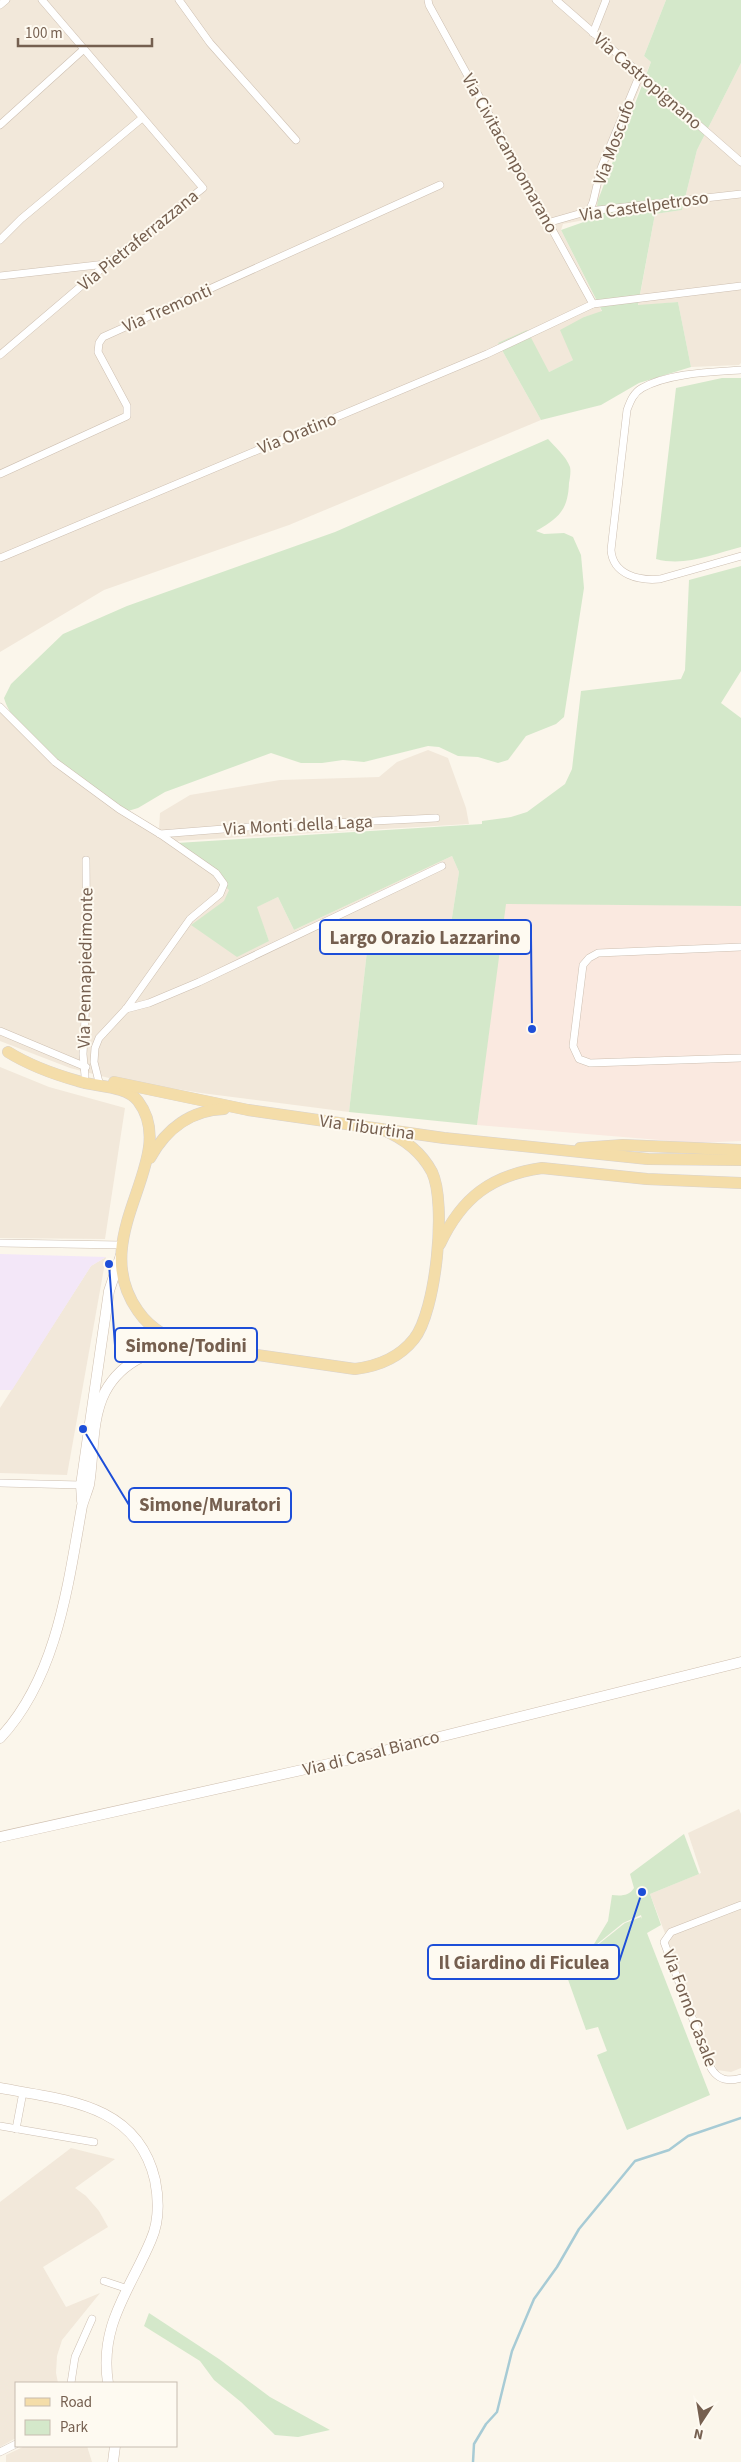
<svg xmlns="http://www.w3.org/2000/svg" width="741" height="2462" font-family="'Source Sans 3',sans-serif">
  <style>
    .residential { fill: #f2e8da }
    .commercial { fill: #fae9e0 }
    .education { fill: #f3e7f8 }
    .green { fill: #d4e8ca }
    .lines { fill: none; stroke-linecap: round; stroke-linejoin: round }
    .stream { stroke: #a7cbd5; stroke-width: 2.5 }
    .street-casing { stroke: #cdbfb1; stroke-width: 8 }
    .secondary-casing { stroke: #cfbfaf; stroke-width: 11 }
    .primary-casing { stroke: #d8d2ce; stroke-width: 12 }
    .street { stroke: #fff; stroke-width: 7 }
    .secondary { stroke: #fff; stroke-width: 10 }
    .primary { stroke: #f4dda9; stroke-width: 11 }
    .labels { text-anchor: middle; stroke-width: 4; stroke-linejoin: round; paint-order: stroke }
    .street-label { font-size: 18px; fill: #755f4f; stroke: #fefaf1 }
    .leader { fill: none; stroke: #1d4ed8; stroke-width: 2 }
    .callout-dot { fill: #1d4ed8; stroke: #fefaf1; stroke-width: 2 }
    .callout { fill: #fefaf1; stroke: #1d4ed8; stroke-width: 2 }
    .callout-label { font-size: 19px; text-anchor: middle; font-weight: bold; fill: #755f4f }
  </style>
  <rect width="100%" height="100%" fill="#fbf6eb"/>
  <g class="residential">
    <polygon points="0,0 666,0 644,56 651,62 604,173 595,218 563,224 561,230 602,312 584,317 573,360 549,372 498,343 541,420 289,525 104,590 0,652"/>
    <polygon points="741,63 741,363 739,365 691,367 678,302 638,306 655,214 682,210 697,150"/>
    <polygon points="0,703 45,751 128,811 159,829 160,813 190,795 280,780 379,777 397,762 428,750 448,758 466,808 469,824 176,841 227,879 229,890 225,901 192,925 269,941 256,907 278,897 294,930 452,856 459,872 447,950 367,951 349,1112 201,1093 109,1078 70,1068 0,1041"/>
    <polygon points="0,1067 49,1087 125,1108 105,1239 0,1238"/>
    <polygon points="106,1257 67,1475 0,1473 0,1408 91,1266"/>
    <polygon points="739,1809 741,1814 741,2068 731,2072 717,2070 650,1894 701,1873 688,1833"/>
    <polygon points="71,2148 115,2159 75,2188 86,2196 99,2211 108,2227 43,2267 66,2307 100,2293 62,2340 57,2356 56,2373 58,2383 16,2383 16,2438 0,2447 0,2202"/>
    <polygon points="25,2446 87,2446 92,2462 6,2462 6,2455"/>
  </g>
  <polygon class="commercial" points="505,903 741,906 741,1141 696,1143 477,1125"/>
  <polygon class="education" points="0,1254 106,1257 91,1266 12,1390 0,1390"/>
  <g class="green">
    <polygon points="666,0 741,0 741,63 697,150 682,210 655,214 638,305 678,302 691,367 639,383 601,405 541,420 498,343 527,330 549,372 573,360 560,330 584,317 602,311 561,230 595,218 598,200 651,62 644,56"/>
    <path d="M722,378H741V547C713,554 685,567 656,559L676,388Z"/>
    <path d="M548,439C555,447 566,456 570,467C571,471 570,478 569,483C568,510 559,518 536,531L544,534L564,533L573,537L581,555L584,588L564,717L556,724L526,736L508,760L498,763L478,757L458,756L439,747L428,746L364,762L343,760L322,763H301L271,753L165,792L138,808L128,811C92,785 16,740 4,698L11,684L63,634L127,606L335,532Z"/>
    <polygon points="741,566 741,671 721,703 741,718 741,906 506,904 477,1125 349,1112 367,951 447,950 459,872 452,856 294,930 278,897 257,907 269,941 237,957 191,925 224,901 229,890 177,843 482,824 482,821 511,817 527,812 565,784 572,769 581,691 681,679 685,670 689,580"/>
    <path d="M684,1834L699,1874L650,1894L661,1925L647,1933L710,2095L627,2130L597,2055L607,2051L598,2027L586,2030L565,1971L625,1923L641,1917L642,1919L641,1915L623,1923L591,1949L608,1921L612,1895C621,1896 629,1896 634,1888L630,1874Z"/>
    <polygon points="149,2313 219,2359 270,2397 330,2430 298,2437 275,2435 241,2402 214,2380 200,2361 144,2326"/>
  </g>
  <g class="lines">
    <polyline class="stream" points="473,2462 474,2444 486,2424 497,2412 512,2351 534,2299 557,2267 579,2229 635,2161 669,2150 688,2136 741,2118"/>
    <g class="street-casing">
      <g id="street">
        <polyline points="179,0 210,43 296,140"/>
        <polyline points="428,0 429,5 593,304"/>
        <polyline points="556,0 741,162"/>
        <polyline points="0,5 6,0"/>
        <polyline points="593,33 606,0"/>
        <polyline points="0,125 84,49"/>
        <polyline points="589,211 593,202 601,168 640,74"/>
        <polyline points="547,223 589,211 741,194"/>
        <polyline points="0,240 21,219 141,119"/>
        <polyline points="0,276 106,264"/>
        <polyline points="0,355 107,264 203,188 42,0"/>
        <path d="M741,370C711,372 668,373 642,388C633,393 630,402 627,410L611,550C613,575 639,581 660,579L741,556"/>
        <polyline points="0,474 127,416 127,406 98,352 99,343 103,337 440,185"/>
        <polyline points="0,558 487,354 593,304 741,286"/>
        <polyline points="0,707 55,762 119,809 160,834 216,873 224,884 220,894 190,919 126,1009 99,1038 95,1048 94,1062 99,1082"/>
        <polyline points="160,834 249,827 436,818"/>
        <polyline points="741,947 598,953 589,958 583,965 573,1046 579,1059 590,1063 741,1058"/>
        <polyline points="126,1009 149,1003 199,982 442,866"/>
        <polyline points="0,1031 86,1067"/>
        <polyline points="85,1076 83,1054 87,983 86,860"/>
        <polyline points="0,1243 122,1245"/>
        <polyline points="0,1483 81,1485"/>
        <path d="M741,1905L671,1932L664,1942L711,2068C718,2080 728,2082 741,2078"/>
        <polyline points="0,2126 94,2142"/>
        <polyline points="16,2129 23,2092"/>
        <polyline points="104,2281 125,2288"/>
        <polyline points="71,2383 75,2357 92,2319"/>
        <polyline points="0,2452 16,2444"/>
      </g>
    </g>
    <g class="secondary-casing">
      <g id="secondary">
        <polyline points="82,1501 81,1485 109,1291 121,1255"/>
        <path d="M0,1738C57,1677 68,1585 82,1506C84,1499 87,1492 89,1485C94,1455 91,1419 105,1392C122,1360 156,1347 191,1346"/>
        <polyline points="0,1837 351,1759 741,1662"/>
        <path d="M0,2088C64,2100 137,2103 155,2180C159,2200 159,2222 151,2240C130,2290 99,2325 108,2383"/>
        <polyline points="113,2462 115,2446"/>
      </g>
    </g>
    <g class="primary-casing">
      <g id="primary">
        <path d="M8,1052C29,1065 53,1074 78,1081C95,1087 126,1085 138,1101C182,1159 84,1235 138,1311C151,1330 173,1342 195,1346L355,1369C379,1366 399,1358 414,1339C436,1312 447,1203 432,1172C421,1151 403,1138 381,1129"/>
        <polyline points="114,1082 248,1110 444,1138 648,1159 741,1160"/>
        <polyline points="580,1148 623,1145 741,1150"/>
        <path d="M150,1158C166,1129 191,1110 224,1109"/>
        <path d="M440,1244C462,1197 492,1175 542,1168L647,1179L741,1183"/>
      </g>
    </g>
    <use href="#street" class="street"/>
    <use href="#secondary" class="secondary"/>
    <use href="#primary" class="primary"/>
  </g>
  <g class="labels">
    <g class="street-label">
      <text transform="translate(648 81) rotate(41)" y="6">Via Castropignano</text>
      <text transform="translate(614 142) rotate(-70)" y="6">Via Moscufo</text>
      <text transform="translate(510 153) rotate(61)" y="6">Via Civitacampomarano</text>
      <text transform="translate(644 206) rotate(-8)" y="6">Via Castelpetroso</text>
      <text transform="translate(138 240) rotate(-39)" y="6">Via Pietraferrazzana</text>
      <text transform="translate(167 308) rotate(-24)" y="6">Via Tremonti</text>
      <text transform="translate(297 433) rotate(-22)" y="6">Via Oratino</text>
      <text transform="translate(298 825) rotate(-3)" y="6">Via Monti della Laga</text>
      <text transform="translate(85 968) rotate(-89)" y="6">Via Pennapiedimonte</text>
      <text transform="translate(367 1127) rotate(8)" y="6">Via Tiburtina</text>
      <text transform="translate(371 1753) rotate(-14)" y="6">Via di Casal Bianco</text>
      <text transform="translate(690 2008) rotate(69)" y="6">Via Forno Casale</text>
    </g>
  </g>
  <path class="leader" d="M532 1029L531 937M109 1264L115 1345M83 1429L129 1505M642 1892L619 1962"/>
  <g class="callout-dot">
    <circle cx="532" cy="1029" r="5"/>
    <circle cx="109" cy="1264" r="5"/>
    <circle cx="83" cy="1429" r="5"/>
    <circle cx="642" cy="1892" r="5"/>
  </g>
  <g class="callout">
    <rect x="320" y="920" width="211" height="34" rx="5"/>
    <rect x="115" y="1328" width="142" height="34" rx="5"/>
    <rect x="129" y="1488" width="162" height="34" rx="5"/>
    <rect x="428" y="1945" width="191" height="34" rx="5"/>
  </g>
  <g class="callout-label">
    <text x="425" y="944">Largo Orazio Lazzarino</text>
    <text x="186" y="1352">Simone/Todini</text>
    <text x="210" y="1511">Simone/Muratori</text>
    <text x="524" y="1969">Il Giardino di Ficulea</text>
  </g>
  <rect x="15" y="2382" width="162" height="65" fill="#fefaf1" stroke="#c7bcb0"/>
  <rect x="25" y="2398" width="25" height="8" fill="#f4dda9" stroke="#c7bcb0"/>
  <text x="60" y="2407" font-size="15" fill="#755f4f">Road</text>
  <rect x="25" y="2420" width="25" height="15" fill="#d4e8ca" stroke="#c7bcb0"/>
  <text x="60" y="2432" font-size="15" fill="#755f4f">Park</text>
  <g transform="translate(701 2422) rotate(192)" stroke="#fefaf1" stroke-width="4" paint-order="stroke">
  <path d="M0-4L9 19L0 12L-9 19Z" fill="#755f4f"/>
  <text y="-8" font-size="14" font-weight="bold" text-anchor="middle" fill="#755f4f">N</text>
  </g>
  <path d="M18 38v8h134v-8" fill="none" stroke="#755f4f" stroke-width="2.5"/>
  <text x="25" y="38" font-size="15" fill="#755f4f" stroke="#fefaf1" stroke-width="4" paint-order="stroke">100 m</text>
</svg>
